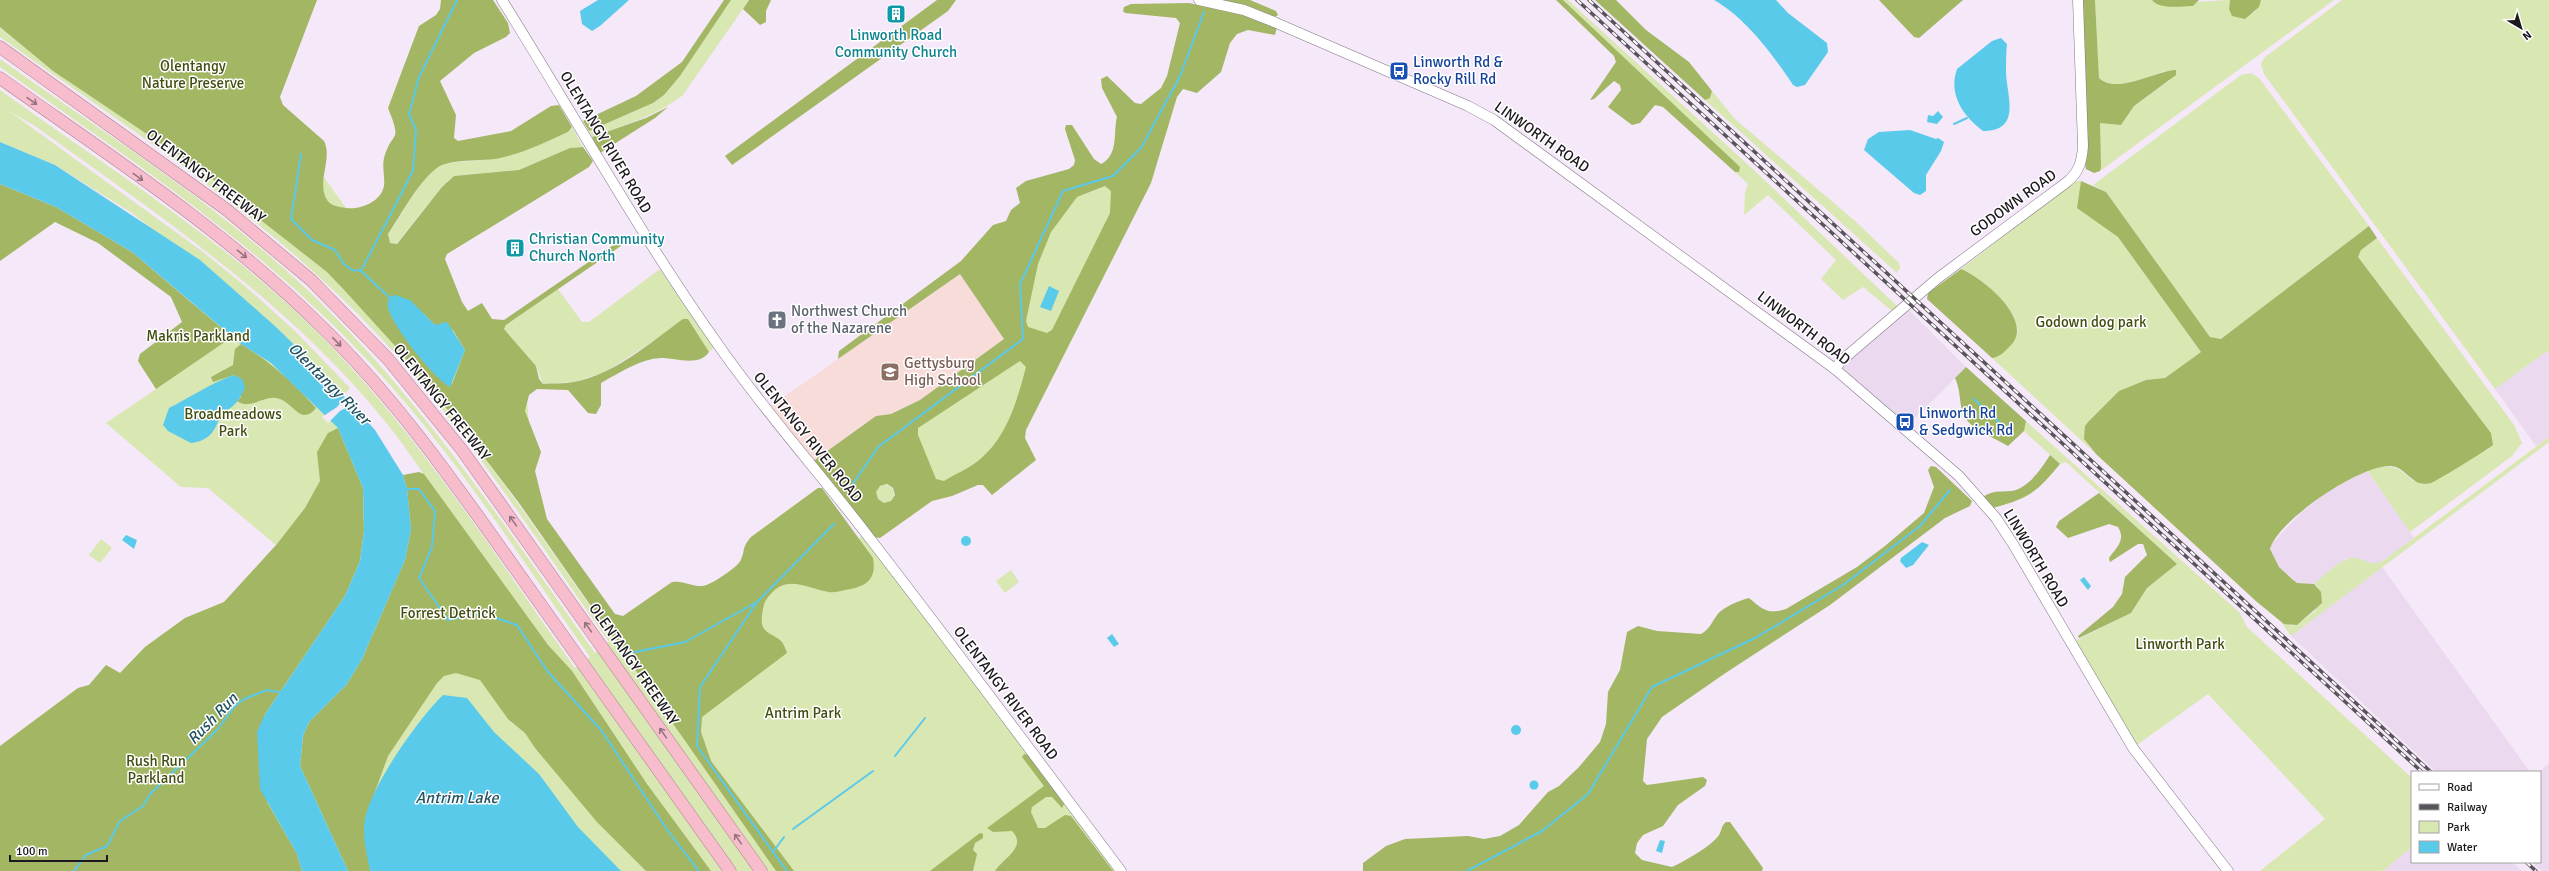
<svg xmlns="http://www.w3.org/2000/svg" width="2549" height="871" font-family="Signika,sans-serif">
  <style>
    .built { fill: #ebd9ef }
    .education { fill: #f7dcda }
    .green { fill: #d9e7b2; fill-rule: evenodd }
    .forest { fill: #a2b663; fill-rule: evenodd }
    .water { fill: #5acaeb }
    .pier { fill: #f5e8f8 }
    .lines { fill: none; stroke-linecap: round; stroke-linejoin: round }
    .stream { stroke: #5acaeb; stroke-width: 2 }
    .secondary-casing { stroke: #827785; stroke-width: 11 }
    .motorway-casing { stroke: #aa838f; stroke-width: 13 }
    .secondary { stroke: #fff; stroke-width: 10 }
    .motorway { stroke: #f7bdcc; stroke-width: 12 }
    .rail-casing { stroke: #59535b; stroke-width: 3.5 }
    .rail { stroke: #fff; stroke-width: 2; stroke-dasharray: 6; stroke-linecap: butt }
    .oneway { stroke: #94737d }
    .labels { text-anchor: middle; stroke-width: 3; stroke-linejoin: round; paint-order: stroke }
    .culture-label { font-size: 15px; fill: #0d838f; stroke: #fff }
    .transit-label { font-size: 15px; fill: #164399; stroke: #fff; text-anchor: start }
    .park-label { font-size: 15px; fill: #414e10; stroke: #fff }
    .street-label { font-size: 15px; fill: #1c181d; stroke: #fff }
    .worship-label { font-size: 15px; fill: #5b616d; stroke: #fff; text-anchor: start }
    .education-label { font-size: 15px; fill: #785e54; stroke: #fff; text-anchor: start }
    .water-label { font-size: 16px; font-style: italic; fill: #245362; stroke: #fff }
  </style>
  <rect width="100%" height="100%" fill="#f5e8f8"/>
  <g class="built">
    <polygon points="1897,306 1907,308 1966,367 1905,428 1836,370"/>
    <polygon points="2547,351 2549,354 2549,437 2536,446 2495,389"/>
    <polygon points="2367,470 2414,538 2383,561 2374,565 2355,558 2346,559 2314,584 2297,583 2279,567 2271,554 2271,545 2301,513 2326,493"/>
    <polygon points="2382,567 2530,772 2436,772 2291,636"/>
    <polygon points="2549,764 2549,871 2542,871 2532,862 2540,862 2540,772 2538,772"/>
    <polygon points="2412,847 2412,862 2512,862 2522,871 2383,871"/>
  </g>
  <polygon class="education" points="960,274 1004,339 920,400 891,414 876,416 812,462 768,408"/>
  <g class="green">
    <path d="M0,0H312L265,95L351,215L524,369L530,434L413,367C485,454 549,547 613,639L680,590L710,585L738,565L751,537L818,488L857,540L866,533L1121,871H348L407,489L423,473C325,326 176,228 35,126L9,111L203,252L245,286L296,332L350,388L343,396L276,327L132,213L55,165L0,142V90C112,171 233,245 330,345C424,443 497,558 575,668L590,657C515,550 444,437 352,344C247,236 122,154 0,67V59C110,137 230,212 325,307C430,411 510,534 595,653L609,642C536,539 466,429 379,336C269,218 131,130 0,37V27L53,71L114,112L0,24ZM227,192L325,263L388,337L327,272Z"/>
    <path d="M731,0H749L683,95C656,116 624,125 592,137L589,131L653,103L664,95L680,76Z"/>
    <polygon points="1563,0 1568,0 1756,172 1897,306 1892,311 1863,287 1843,300 1821,279 1836,260 1768,195 1744,215 1745,193 1748,184 1735,172 1739,172"/>
    <path d="M2095,0H2152L2155,4L2230,0L2229,9L2254,13L2261,0H2334L2100,171V122L2121,125L2134,106L2170,80L2164,71C2147,78 2115,92 2099,78Z"/>
    <polygon points="2342,0 2549,0 2549,354 2547,351 2495,389 2264,74 2261,64 2265,57"/>
    <polygon points="2251,73 2259,78 2369,226 2221,339 2210,337 2106,192 2093,185 2241,75"/>
    <polygon points="1712,91 1735,119 1855,221 1899,263 1900,268 1897,273 1705,100 1710,98"/>
    <path d="M572,127L583,147L570,148L519,170L454,176L442,187L396,244L390,243L388,234C402,215 418,182 437,168C446,161 461,162 472,161C508,158 536,147 568,132Z"/>
    <polygon points="1132,181 1018,439 935,491 892,438 1013,350 960,274 1077,197 1105,186"/>
    <path d="M2075,181H2081L2078,208L2118,237L2201,352L2165,378L2146,380L2119,391L2089,421L2088,445L2096,454L1992,358L1997,357L2018,331C2017,325 2015,318 2012,313C2004,298 1977,275 1961,269Z"/>
    <path d="M2377,238L2514,425L2522,443L2512,456L2410,532L2367,470C2390,464 2396,465 2413,481L2439,479L2461,463L2489,449L2491,433L2358,257L2361,250Z"/>
    <polygon points="660,269 714,347 709,352 688,319 605,372 574,382 543,384 536,366 504,329 506,325 558,289 582,322 589,322"/>
    <polygon points="196,305 233,337 271,363 338,428 344,444 264,716 302,871 0,871 0,746 78,688 89,685 106,665 120,673 145,647 185,618 224,602 276,545 208,488 181,487 106,423 156,389 138,361 140,354 182,322"/>
    <polygon points="2026,421 2240,613 2247,627 2412,778 2412,847 2383,871 2260,871 2325,819 2208,694 2134,747 2073,642 2131,613 2147,588 2177,564 2066,462 2060,464 2024,431"/>
    <path d="M2549,437V442L2291,636L2279,619L2293,626L2301,622L2315,611L2318,587L2314,584C2324,576 2339,559 2353,558C2366,558 2367,567 2383,561Z"/>
    <circle cx="885" cy="494" r="9"/>
    <polygon points="101,539 112,548 100,563 89,555"/>
    <polygon points="1011,570 1019,582 1005,593 996,581"/>
  </g>
  <g class="forest">
    <path d="M0,0H317L280,97L283,105L324,141C333,159 316,182 327,200C331,206 339,207 346,208C360,210 381,202 384,186C385,177 382,167 384,158C392,129 403,145 388,108L419,26L436,15L440,9L441,0H493L508,23L510,33L506,37L474,53L440,81L456,115L454,138L458,141L511,131L551,106L559,105L572,127L568,132C546,142 524,153 500,158C483,162 450,158 437,168C418,182 401,215 388,234L390,243L397,244L442,187L454,176L519,170L570,148L583,147L593,161L589,167L447,254L445,259L462,302L468,311L482,303L492,319L504,320L628,235L631,239L506,325L504,329L536,366L539,379L543,384C553,383 564,384 574,382C615,374 650,343 683,319H688L709,352C699,367 676,358 661,358C641,359 623,371 606,380L601,383V405L596,414L588,413L568,390L537,389L529,395L525,411L541,452L535,471L547,519L615,614L623,616L672,582C683,580 693,587 703,586C711,585 738,567 741,560C746,548 741,549 751,537L818,488H822L873,558C877,581 865,587 845,590C840,591 834,593 829,592C804,588 785,572 766,600C763,605 761,617 762,624C764,634 776,635 782,642C784,645 786,650 787,653L702,717L701,732L711,761L794,871H776L519,503L451,414L397,348L345,291L327,272L248,210L208,175L53,71L0,27ZM421,311L435,325L453,330L465,350L452,384Z"/>
    <polygon points="724,0 731,0 680,76 664,95 653,103 589,131 583,121 636,96 682,62"/>
    <polygon points="749,0 771,0 766,11 766,22 760,25 743,9"/>
    <polygon points="937,0 956,0 948,11 732,165 725,156"/>
    <polygon points="1221,0 1250,0 1276,11 1278,15 1275,17"/>
    <polygon points="1556,0 1563,0 1740,167 1739,172 1735,172 1663,107 1655,105 1640,123 1632,125 1608,107 1621,90 1620,85 1614,81 1594,99 1590,100 1616,62 1614,56"/>
    <polygon points="1595,0 1616,0 1646,30 1689,62 1712,91 1710,98 1705,100"/>
    <polygon points="1879,0 1963,0 1919,38 1914,37"/>
    <path d="M2081,0H2095L2099,78C2117,95 2155,71 2176,70V75L2134,106L2121,125L2100,123L2101,167L2100,171L2094,173L2086,169L2085,164Z"/>
    <path d="M2152,0H2199L2193,6C2182,6 2159,10 2152,0Z"/>
    <polygon points="2230,0 2261,0 2259,7 2245,19 2232,16 2229,9"/>
    <path d="M1189,3L1244,15L1277,27L1275,35L1248,30L1237,34L1230,43L1221,72L1197,93L1183,89L1177,97L1151,183L1026,430L1025,438L1036,460L992,495L983,485H978L952,496L932,501L880,538L874,537L812,462L876,416L891,414L920,400L1004,339L960,274L838,359L839,351L961,261L993,225L1006,221L1011,210L1020,203L1016,188L1026,181L1069,169L1074,165L1075,160L1065,129L1066,125H1072L1094,159L1101,164C1119,155 1113,133 1117,117L1102,88L1101,79L1107,76L1135,103L1141,104L1161,88L1167,76L1180,23L1176,18L1125,13L1123,11L1124,7L1131,4ZM1105,186L1111,191L1110,213L1052,330L1047,333L1028,327L1026,321L1038,264L1051,232L1077,197ZM1020,361L1026,367C1017,401 1007,438 978,461C968,469 955,474 944,481L936,479L918,435V428ZM887,484L893,488L895,495L891,501L884,503L878,499L876,492L880,486Z"/>
    <polygon points="668,107 655,118 600,153 592,137 646,118"/>
    <path d="M2081,181L2106,192L2210,337L2221,339L2369,226L2377,238L2361,250L2358,257L2491,433L2493,445C2490,448 2437,481 2431,483C2427,484 2424,484 2419,483C2409,479 2403,467 2391,466C2361,464 2278,520 2270,549L2279,567L2292,579L2297,583L2314,584L2321,592L2322,603L2297,625L2284,624L2257,602L2096,454L2084,439L2085,426L2089,421L2119,391L2146,380L2165,378L2201,352L2118,237L2077,208Z"/>
    <polygon points="0,184 56,207 132,252 232,337 156,389 138,361 140,354 182,322 171,297 98,243 55,222 0,261"/>
    <path d="M1961,269C1983,278 2036,321 2010,346C2004,352 2000,357 1992,358L1927,299L1928,293Z"/>
    <path d="M241,344C273,364 291,380 316,408C301,426 294,404 280,399C264,393 252,411 237,401L241,397L234,375L213,382L211,377L233,365L235,349Z"/>
    <path d="M1966,367L2026,421L2024,431L2008,446C1995,438 1969,429 1963,414C1959,402 1961,391 1955,378Z"/>
    <polygon points="338,428 363,488 364,531 360,561 345,596 264,716 267,802 297,854 302,871 0,871 0,746 78,688 89,685 106,665 120,673 145,647 185,618 224,602 277,544 305,508 320,481 317,452 328,433"/>
    <path d="M2050,455L2060,464C2036,493 2029,498 1993,508L1983,497C1993,490 2000,492 2011,491C2028,489 2041,469 2050,455Z"/>
    <path d="M1931,466L1936,467L1972,501L1970,506L1945,518L1830,605L1727,672L1662,717L1647,739L1643,781L1647,785L1703,777L1707,780L1705,786L1678,805L1663,826L1643,835L1637,843L1635,853L1642,860L1672,867C1683,862 1712,846 1719,835C1722,830 1721,826 1726,822H1730L1763,868L1762,871H1363V863L1386,846L1405,839L1468,836L1484,839L1500,836L1519,825L1548,792L1559,786L1579,767L1600,742L1606,724L1608,692L1620,670L1627,632L1638,626L1657,631L1701,634C1709,630 1712,622 1717,615C1723,607 1740,600 1749,598C1762,609 1768,615 1786,609L1857,567L1885,546L1924,513L1934,487L1928,470Z"/>
    <polygon points="419,472 424,474 548,645 572,671 647,784 711,871 646,871 597,822 535,748 525,733 508,719 480,680 456,673 444,676 437,683 388,756 365,819 370,871 348,871 300,766 303,736 309,722 347,684 362,659 405,560 411,529 407,489 403,475"/>
    <path d="M2099,493L2177,564L2147,588L2131,613L2079,638L2078,636L2113,607L2122,594L2125,577L2147,555L2143,544H2138L2110,562L2109,558C2117,547 2126,540 2118,527L2109,524L2068,538L2056,527L2059,521Z"/>
    <path d="M1024,754L1028,755L1064,804L1062,808L1052,797H1046L1032,807L1031,812L1038,828H1045L1065,815L1071,816L1113,871H995C1002,859 1028,847 1012,831L993,832L987,828L1044,786L1022,757Z"/>
    <polygon points="980,833 983,834 983,838 975,843 973,850 977,854 973,871 930,871"/>
  </g>
  <g class="water">
    <polygon points="598,0 629,0 600,26 592,31 582,24 580,11"/>
    <path d="M1714,0H1776L1788,13L1827,43L1828,52L1805,85L1797,87L1793,85C1773,55 1746,18 1714,0Z"/>
    <path d="M2001,38L2007,44C2006,53 2006,62 2006,72C2007,97 2022,131 1983,131C1963,116 1948,94 1957,69L1992,41Z"/>
    <polygon points="1938,111 1943,117 1937,124 1927,122 1928,115 1933,116"/>
    <polygon points="1910,130 1936,139 1938,138 1944,142 1941,151 1926,175 1926,191 1920,195 1914,193 1864,150 1868,139 1879,132"/>
    <polygon points="0,142 55,165 200,260 276,327 319,369 375,430 403,475 407,489 411,529 405,560 362,659 347,684 309,722 303,736 300,766 348,871 302,871 297,854 260,789 257,732 264,716 345,596 360,561 364,531 363,488 338,428 271,363 241,344 132,252 56,207 0,184"/>
    <polygon points="1049,286 1059,291 1051,311 1040,307"/>
    <path d="M395,295L410,300L435,325L447,322L465,350L450,387C434,378 391,325 388,307C387,304 389,300 389,297Z"/>
    <path d="M234,375L242,379L245,387C240,400 234,408 221,413C216,430 210,441 191,443L168,431L163,425L169,408C191,397 211,383 234,375Z"/>
    <polygon points="126,535 137,540 134,549 122,540"/>
    <circle cx="966" cy="541" r="5"/>
    <polygon points="1922,542 1929,545 1913,565 1906,568 1900,561 1901,558"/>
    <polygon points="2084,577 2091,586 2088,590 2080,580"/>
    <polygon points="1112,634 1119,644 1114,647 1107,638"/>
    <path d="M443,695L467,698L494,732L539,774L578,827L621,871H370C367,855 362,835 365,819C371,786 419,718 443,695Z"/>
    <circle cx="1516" cy="730" r="5"/>
    <circle cx="1534" cy="785" r="4.5"/>
    <polygon points="1660,840 1665,841 1662,853 1656,851"/>
  </g>
  <polygon class="pier" points="346,396 353,404 340,411 328,423 322,417 337,407"/>
  <g class="lines">
    <g class="stream">
      <polyline points="1954,124 1967,118"/>
      <polyline points="301,154 291,219 312,240 335,250 344,264 352,270 361,271 389,297"/>
      <polyline points="361,271 413,171 416,130 409,114 419,77 457,0"/>
      <polyline points="1974,399 2009,431"/>
      <polyline points="852,485 878,447 1023,339 1020,284 1063,191 1113,176 1141,148 1180,76 1204,12"/>
      <polyline points="407,489 419,489 435,511 432,547 419,578 448,620 481,613 517,625 548,672 601,730 668,831 699,871"/>
      <polyline points="757,602 700,687 697,746 773,852"/>
      <polyline points="630,653 685,642 757,602 834,524"/>
      <polyline points="895,756 925,718"/>
      <polyline points="793,829 873,771"/>
      <polyline points="784,837 773,852 787,871"/>
      <polyline points="74,871 86,855 107,846 120,821 143,806 150,794 217,730 234,707 244,699 267,690 284,693"/>
      <polyline points="1467,871 1542,831 1588,794 1652,687 1757,637 1843,585 1920,526 1950,490"/>
    </g>
    <g class="secondary-casing">
      <g id="secondary">
        <path d="M502,0C574,115 640,235 719,346C765,412 819,472 868,536C954,647 1037,759 1121,871"/>
        <polyline points="1199,0 1244,10 1274,22 1468,106 1494,120 1835,369 1959,476 1996,518 2013,544 2133,748 2228,871"/>
        <path d="M1835,369L1841,361L1938,278L2067,182C2079,172 2082,162 2083,146L2078,0"/>
      </g>
    </g>
    <g class="motorway-casing">
      <g id="motorway">
        <polyline points="0,47 227,210 311,280 388,359 462,450 761,871"/>
        <path d="M0,78C110,156 224,230 320,325C399,401 461,492 524,581C593,678 661,774 730,871"/>
      </g>
    </g>
    <use href="#secondary" class="secondary"/>
    <use href="#motorway" class="motorway"/>
    <g class="rail-casing">
      <g id="rail">
        <polyline points="1577,0 2422,772"/>
        <polyline points="1589,0 2431,772"/>
        <polyline points="2526,862 2536,871"/>
      </g>
    </g>
    <use href="#rail" class="rail"/>
  </g>
  <defs><path id="oneway-shaft" d="M-6 0H5M1.5-3L5.5 0L1.5 3" fill="none" stroke-width="1.6" stroke-linecap="round" stroke-linejoin="round"/></defs>
  <g class="oneway">
    <use href="#oneway-shaft" transform="translate(32 101) rotate(35)"/>
    <use href="#oneway-shaft" transform="translate(138 177) rotate(36)"/>
    <use href="#oneway-shaft" transform="translate(242 254) rotate(39)"/>
    <use href="#oneway-shaft" transform="translate(337 342) rotate(46)"/>
    <use href="#oneway-shaft" transform="translate(513 521) rotate(-125)"/>
    <use href="#oneway-shaft" transform="translate(588 627) rotate(-125)"/>
    <use href="#oneway-shaft" transform="translate(663 733) rotate(-125)"/>
    <use href="#oneway-shaft" transform="translate(738 839) rotate(-125)"/>
  </g>
  <defs>
    <g id="building-square" transform="scale(1)"><rect x="-9" y="-9" width="18" height="18" rx="4" fill="#0f9aa8" stroke="#fff"/><path d="M-4-6H4V6H1V3H-1V6H-4ZM-2.5-4.3h1.7v1.8h-1.7ZM.8-4.3h1.7v1.8H.8ZM-2.5-1h1.7V.8h-1.7ZM.8-1h1.7V.8H.8Z" fill="#fff"/></g>
    <g id="bus-square" transform="scale(1)"><rect x="-9" y="-9" width="18" height="18" rx="4" fill="#1a4fb4" stroke="#fff"/><path d="M-5-6H5V4H4V6H2V4H-2V6H-4V4H-5ZM-3.5-4V0h7V-4ZM-3.5 1.2v1.5H-2V1.2ZM2 1.2v1.5H3.5V1.2Z" fill="#fff"/></g>
    <g id="church-square" transform="scale(1)"><rect x="-9" y="-9" width="18" height="18" rx="4" fill="#6b7280" stroke="#fff"/><path d="M-1.2-6h2.4v3.5h3.3v2.4h-3.3V6h-2.4V-.1h-3.3v-2.4h3.3Z" fill="#fff"/></g>
    <g id="school-square" transform="scale(1)"><rect x="-9" y="-9" width="18" height="18" rx="4" fill="#8d6e63" stroke="#fff"/><path d="M0-5L7-2L0 1L-7-2ZM-4 1L0 2.5L4 1V4Q0 6-4 4Z" fill="#fff"/></g>
  </defs>
  <g fill-rule="evenodd">
    <use href="#building-square" x="896" y="14"/>
    <use href="#bus-square" x="1399" y="71"/>
    <use href="#building-square" x="515" y="248"/>
    <use href="#church-square" x="777" y="320"/>
    <use href="#school-square" x="890" y="372"/>
    <use href="#bus-square" x="1905" y="422"/>
  </g>
  <g class="labels">
    <g class="culture-label">
      <text x="896" y="40">Linworth Road<tspan x="896" dy="17">Community Church</tspan></text>
      <text x="529" y="244" text-anchor="start">Christian Community<tspan x="529" dy="17">Church North</tspan></text>
    </g>
    <g class="transit-label">
      <text x="1413" y="67">Linworth Rd &amp;<tspan x="1413" dy="17">Rocky Rill Rd</tspan></text>
      <text x="1919" y="418">Linworth Rd<tspan x="1919" dy="17">&amp; Sedgwick Rd</tspan></text>
    </g>
    <g class="park-label">
      <text x="193" y="71">Olentangy<tspan x="193" dy="17">Nature Preserve</tspan></text>
      <text x="2091" y="327">Godown dog park</text>
      <text x="198" y="341">Makris Parkland</text>
      <text x="233" y="419">Broadmeadows<tspan x="233" dy="17">Park</tspan></text>
      <text x="448" y="618">Forrest Detrick</text>
      <text x="2180" y="649">Linworth Park</text>
      <text x="803" y="718">Antrim Park</text>
      <text x="156" y="766">Rush Run<tspan x="156" dy="17">Parkland</tspan></text>
    </g>
    <g class="street-label">
      <text transform="translate(1542 137) rotate(35)" y="5">LINWORTH ROAD</text>
      <text transform="translate(606 142) rotate(59)" y="5">OLENTANGY RIVER ROAD</text>
      <text transform="translate(206 176) rotate(37)" y="5">OLENTANGY FREEWAY</text>
      <text transform="translate(2013 203) rotate(-36)" y="5">GODOWN ROAD</text>
      <text transform="translate(1804 328) rotate(37)" y="5">LINWORTH ROAD</text>
      <text transform="translate(442 402) rotate(51)" y="5">OLENTANGY FREEWAY</text>
      <text transform="translate(808 437) rotate(51)" y="5">OLENTANGY RIVER ROAD</text>
      <text transform="translate(2036 558) rotate(59)" y="5">LINWORTH ROAD</text>
      <text transform="translate(634 664) rotate(55)" y="5">OLENTANGY FREEWAY</text>
      <text transform="translate(1006 693) rotate(53)" y="5">OLENTANGY RIVER ROAD</text>
    </g>
    <g class="worship-label">
      <text x="791" y="316">Northwest Church<tspan x="791" dy="17">of the Nazarene</tspan></text>
    </g>
    <g class="education-label">
      <text x="904" y="368">Gettysburg<tspan x="904" dy="17">High School</tspan></text>
    </g>
    <g class="water-label">
      <text transform="translate(330 383) rotate(45)" y="6">Olentangy River</text>
      <text transform="translate(212 718) rotate(-46)" y="6">Rush Run</text>
      <text x="457" y="803">Antrim Lake</text>
    </g>
  </g>
  <rect x="2411" y="771" width="130" height="92" fill="#ffffff" stroke="#a4a3a5"/>
  <rect x="2419" y="784" width="20" height="6" fill="#ffffff" stroke="#a4a3a5"/>
  <text x="2447" y="791" font-size="12" fill="#1c181d">Road</text>
  <rect x="2419" y="804" width="20" height="6" fill="#59535b" stroke="#a4a3a5"/>
  <text x="2447" y="811" font-size="12" fill="#1c181d">Railway</text>
  <rect x="2419" y="821" width="20" height="12" fill="#d9e7b2" stroke="#a4a3a5"/>
  <text x="2447" y="831" font-size="12" fill="#1c181d">Park</text>
  <rect x="2419" y="841" width="20" height="12" fill="#5acaeb" stroke="#a4a3a5"/>
  <text x="2447" y="851" font-size="12" fill="#1c181d">Water</text>
  <g transform="translate(2521 28) rotate(142)" stroke="#ffffff" stroke-width="3" paint-order="stroke">
  <path d="M0-3L7 15L0 10L-7 15Z" fill="#1c181d"/>
  <text y="-6" font-size="11" font-weight="bold" text-anchor="middle" fill="#1c181d">N</text>
  </g>
  <path d="M10 855v6h97v-6" fill="none" stroke="#1c181d" stroke-width="2"/>
  <text x="16" y="855" font-size="12" fill="#1c181d" stroke="#ffffff" stroke-width="3" paint-order="stroke">100 m</text>
</svg>
